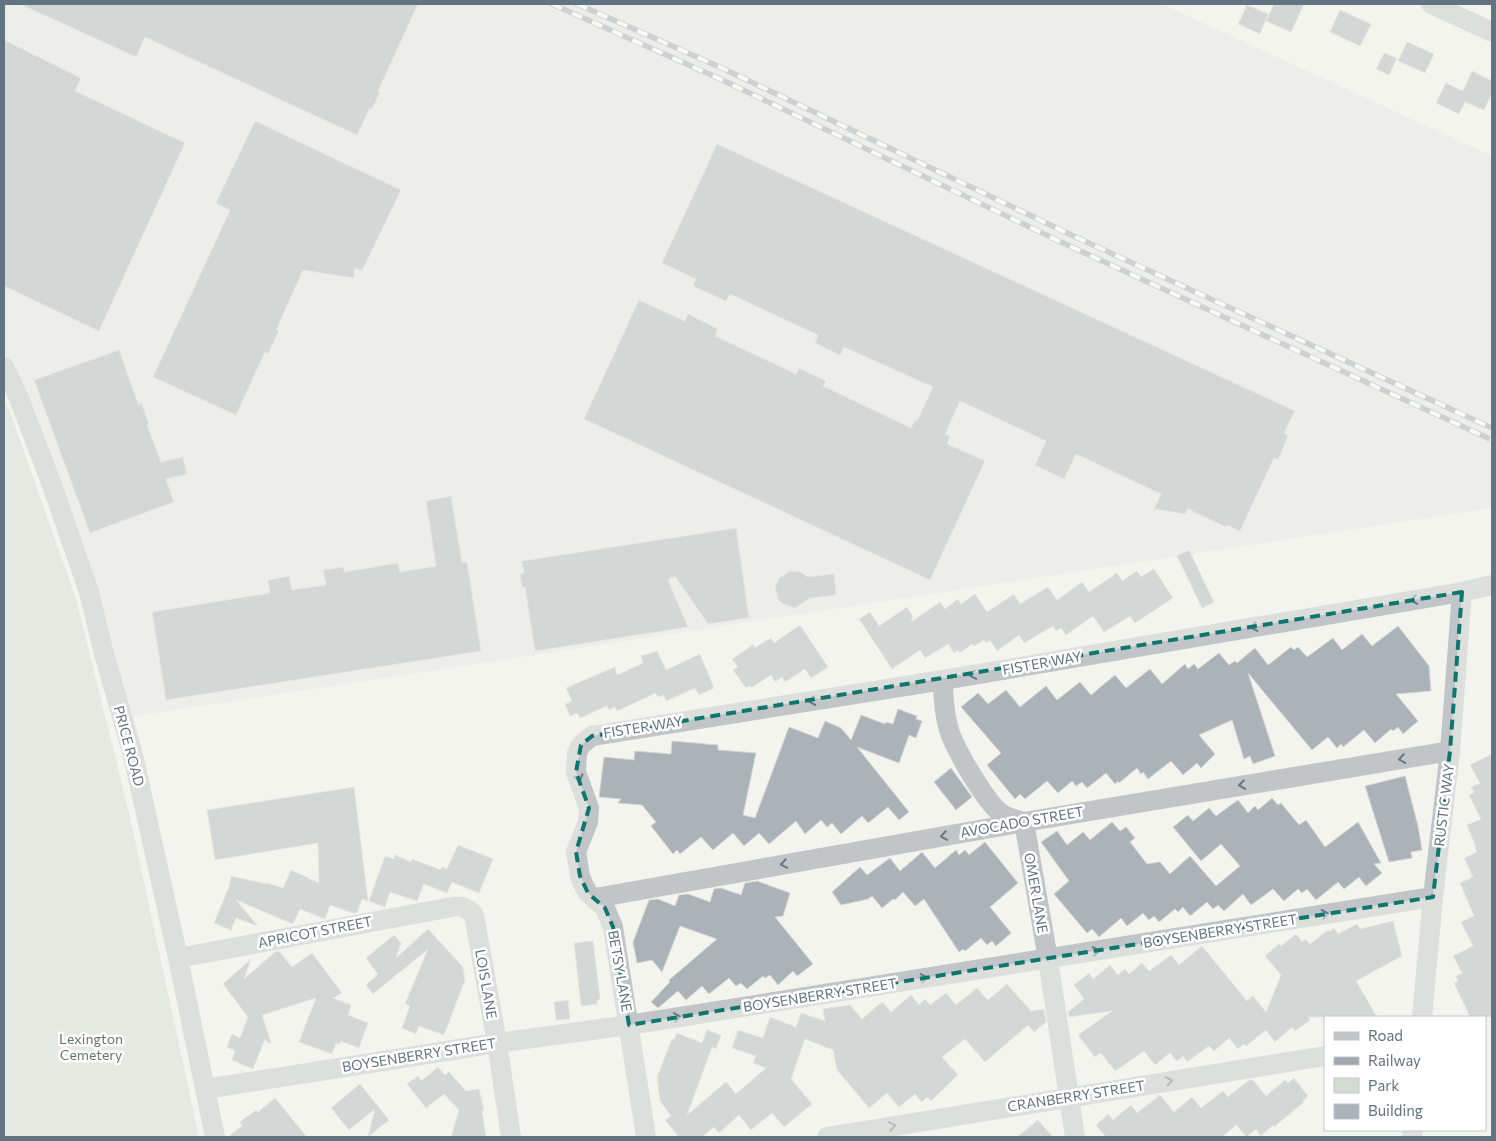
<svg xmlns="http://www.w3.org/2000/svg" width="1496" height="1141" font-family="Commissioner,sans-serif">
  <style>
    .built { fill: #e4e5e3 }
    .green { fill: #d4dbd0 }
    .building { fill: #acb3b8; stroke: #d5d5d2 }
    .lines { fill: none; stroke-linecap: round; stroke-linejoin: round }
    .minor { stroke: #c1c5c8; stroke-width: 20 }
    .rail-casing { stroke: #a1a7ad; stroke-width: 5.5 }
    .rail { stroke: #fff; stroke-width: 4; stroke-dasharray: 11; stroke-linecap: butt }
    .oneway { stroke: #677785 }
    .marked { fill: none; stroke: #0f766e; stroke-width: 4; stroke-dasharray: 10 6; stroke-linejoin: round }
    .labels { text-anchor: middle; stroke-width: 5; stroke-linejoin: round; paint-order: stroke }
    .street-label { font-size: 14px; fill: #627381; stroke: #fff }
    .park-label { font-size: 14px; fill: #657861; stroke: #fff }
  </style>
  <rect width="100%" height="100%" fill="#f4f4ef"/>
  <polygon class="built" points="4,4 1162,4 1492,156 1492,508 123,718 4,367"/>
  <polygon class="green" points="4,402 9,409 76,599 128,808 199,1137 4,1137"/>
  <g class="building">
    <polygon points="20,4 418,4 378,91 380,92 372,109 370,108 357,135 145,37 136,57"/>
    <polygon points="1274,4 1304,4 1291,32 1266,21"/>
    <polygon points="1247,5 1268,14 1260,34 1238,24"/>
    <polygon points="1340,10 1371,24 1360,46 1330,32"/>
    <polygon points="4,40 81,78 75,91 185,143 99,331 4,286"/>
    <polygon points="1407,42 1434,54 1425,73 1398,61"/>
    <polygon points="1384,53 1397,58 1389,75 1376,69"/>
    <polygon points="1472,71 1492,81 1492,93 1484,110 1465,102 1459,114 1436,103 1446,83 1463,91"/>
    <polygon points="255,121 401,190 362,271 355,268 354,278 303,270 276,330 279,331 268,354 265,352 236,415 153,377 230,210 216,203"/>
    <polygon points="717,144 1295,411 1284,433 1288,436 1278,460 1274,458 1240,531 1227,525 1226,527 1188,509 1186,514 1154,509 1161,494 1076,454 1064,479 1035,465 1046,441 960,401 945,434 950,436 947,444 985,461 930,580 584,419 639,300 685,321 688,314 718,329 715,336 796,374 799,368 826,381 823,386 911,428 915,420 917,421 933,387 844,347 840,355 815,343 818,335 730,294 726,301 693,286 696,279 662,263"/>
    <polygon points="119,350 139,406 141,402 149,424 147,425 161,462 183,457 187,474 166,479 174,502 90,533 34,380"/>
    <polygon points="451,496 462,562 467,562 481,651 166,700 152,612 270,593 268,580 289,576 292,590 326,585 323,570 344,567 344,572 398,563 400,572 436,566 426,501"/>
    <polygon points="736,528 749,618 708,624 675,576 668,580 688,627 535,651 525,587 522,587 520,574 524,573 522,561"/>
    <polygon points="1189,550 1214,602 1202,608 1177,556"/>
    <polygon points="1154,569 1173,598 1135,623 1130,616 1104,632 1093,616 1066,635 1061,628 1056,631 1053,626 1024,643 1019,635 997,651 990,640 986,643 984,640 974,646 972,644 960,653 958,650 954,653 948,644 925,658 920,650 892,669 859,619 870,612 879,626 907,607 913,617 911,622 940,602 945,609 958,599 961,604 975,594 987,612 1014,594 1020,604 1048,587 1057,600 1082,582 1089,592 1117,573 1122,581 1137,571 1141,577"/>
    <polygon points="790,571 800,572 808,577 834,574 836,595 810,598 795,608 783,604 778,599 775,588 779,578"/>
    <polygon points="800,625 828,667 811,678 805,669 785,682 782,677 775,682 771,675 751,688 749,686 746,688 733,670 738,667 732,659 754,644 754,648 771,638 774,643"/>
    <polygon points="1398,626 1429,666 1431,691 1396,694 1418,721 1403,734 1398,727 1393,731 1391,729 1375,743 1364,730 1343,747 1341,744 1337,748 1328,737 1312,750 1248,673 1275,756 1253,764 1250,756 1244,759 1232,720 1199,735 1215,754 1201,768 1197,763 1183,775 1171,761 1148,779 1143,772 1141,774 1137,768 1119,783 1118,781 1115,784 1106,773 1087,788 1082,782 1076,786 1072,781 1058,793 1047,781 1025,799 1020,794 1015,799 987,765 1001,753 961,707 978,693 988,704 1006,690 1020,707 1046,686 1057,700 1080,682 1091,695 1115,675 1126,688 1150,669 1162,684 1185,664 1188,669 1194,664 1198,669 1219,653 1229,665 1235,661 1237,663 1255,648 1268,665 1291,647 1294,650 1298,647 1307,657 1333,638 1342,650 1362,634 1372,646"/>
    <polygon points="657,651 666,670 700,654 714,688 699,695 695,688 666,701 664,695 658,697 656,693 617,711 615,707 609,710 607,706 580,718 577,713 570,716 565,704 572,701 566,688 615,667 617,675 643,663 641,656"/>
    <polygon points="898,709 917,716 916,719 922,721 916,738 909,735 899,763 857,747 909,812 899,820 888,807 868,823 862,816 841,834 832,823 827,827 821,820 805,834 796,821 769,844 759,833 744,846 733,833 713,850 701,837 680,854 677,850 673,854 651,826 656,822 642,805 618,803 621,799 599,797 604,757 634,760 635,751 671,754 672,741 718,745 718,750 756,753 743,815 755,818 789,727 818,738 825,721 841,728 851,740 861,715 885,724 886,722 893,724"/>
    <polygon points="1492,754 1492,1017 1470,1017 1454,983 1458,981 1456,976 1462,973 1453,956 1473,946 1461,922 1474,916 1460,883 1473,877 1464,858 1477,852 1475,848 1476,847 1467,825 1481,819 1469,795 1474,793 1471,787 1480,783 1470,765"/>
    <polygon points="951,768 972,797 956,810 934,782"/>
    <polygon points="1405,776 1418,826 1422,850 1411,852 1412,858 1389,862 1365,786"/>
    <polygon points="354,787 368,901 362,899 357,913 353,913 330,905 325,919 300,909 293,924 236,900 258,926 236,918 231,930 214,923 229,887 231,876 267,884 267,883 283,888 291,870 319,883 318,843 215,860 207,810"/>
    <polygon points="1272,798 1278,805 1281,803 1299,825 1306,820 1325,847 1358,822 1381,863 1374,864 1382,873 1366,886 1359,877 1344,889 1338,882 1316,900 1307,889 1302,893 1298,889 1284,901 1273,889 1251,905 1243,894 1224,911 1218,905 1213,909 1207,902 1190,916 1183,907 1178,912 1175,909 1159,922 1154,916 1149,920 1143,913 1127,926 1121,918 1099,937 1092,929 1087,933 1054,894 1069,881 1041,842 1057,831 1067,845 1083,832 1090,840 1112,822 1120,831 1126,827 1135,838 1130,842 1147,864 1160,862 1170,874 1190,856 1216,886 1240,866 1221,844 1201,861 1173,827 1188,815 1193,821 1209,808 1216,816 1238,800 1248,813 1255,806 1258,810"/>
    <polygon points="985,842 1018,883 990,907 1011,933 996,946 992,941 987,945 981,938 965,951 963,949 959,952 924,899 915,906 903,892 895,900 893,899 882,908 872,896 868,899 841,905 832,892 860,867 867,875 890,858 900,871 922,852 935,868 956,850 959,855 965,850 969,855"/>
    <polygon points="458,845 493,859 479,893 452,882 447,893 424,884 417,901 390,892 385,907 369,901 385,856 394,859 395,855 411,862 412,859 441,870 442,867 447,869"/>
    <polygon points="757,881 790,893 783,916 775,917 813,964 797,976 793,971 778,985 770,975 765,978 763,976 747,989 741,983 736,986 729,978 709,994 702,986 686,1000 678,991 658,1008 651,1002 670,982 669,980 717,939 680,926 662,972 652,960 637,963 633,942 649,900 658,899 675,906 679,895 688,894 710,902 714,889 721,888 741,895 745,883"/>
    <polygon points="1393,921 1402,956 1356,981 1377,1017 1308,1017 1310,1020 1295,1031 1292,1027 1275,1042 1266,1030 1246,1046 1244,1044 1238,1049 1229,1038 1214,1051 1209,1046 1187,1062 1183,1056 1177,1061 1170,1053 1155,1065 1144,1051 1115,1071 1101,1053 1095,1057 1078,1035 1112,1011 1069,1017 1068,1012 1084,999 1074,985 1089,973 1093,979 1110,965 1118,975 1125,969 1129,974 1142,963 1149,971 1171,955 1179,965 1202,946 1247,1001 1253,996 1266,1012 1281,975 1265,956 1279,944 1281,946 1296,934 1302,942 1305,939 1310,944 1328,930 1329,932 1334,928 1338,934 1357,924 1360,929"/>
    <polygon points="428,929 463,967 465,980 444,1035 419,1026 416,1034 402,1028 410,1006 405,1004 428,949 373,994 366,985 378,974 366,958 394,935 401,943 396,958"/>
    <polygon points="593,941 600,999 597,1000 597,1004 581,1006 574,943"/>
    <polygon points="279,951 292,967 312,953 342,993 333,998 351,1005 348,1015 368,1023 359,1048 341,1041 339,1044 336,1043 332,1054 299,1042 316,998 262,1015 271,1043 269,1043 265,1039 253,1069 232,1060 235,1051 227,1047 232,1034 240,1038 248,1017 223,984 251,959 244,979 275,952"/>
    <polygon points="1007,984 1031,1011 1044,1009 1046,1022 1034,1032 1028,1025 985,1062 965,1039 942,1057 958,1075 931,1101 927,1097 922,1102 915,1094 899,1107 887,1093 869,1108 837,1070 833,1050 805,1039 791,1079 812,1104 784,1127 772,1113 751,1130 739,1115 719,1133 714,1127 702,1137 679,1137 665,1120 671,1116 660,1101 657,1077 672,1039 674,1040 677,1033 702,1043 707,1030 721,1035 716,1049 712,1047 687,1115 726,1082 736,1094 766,1068 753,1063 756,1056 732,1048 738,1030 763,1038 770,1017 796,1027 801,1013 825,1021 823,1009 850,1005 862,1019 882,1002 891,1012 911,995 919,1005 925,999 930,1005 946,993 956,1005 977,988 988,1000"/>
    <polygon points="568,1000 570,1019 556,1020 554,1002"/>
    <polygon points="438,1067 445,1075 449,1072 466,1091 479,1089 484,1111 482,1111 486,1137 451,1137 459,1110 444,1094 426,1108 407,1084 418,1076 421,1081"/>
    <polygon points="1294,1078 1308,1096 1303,1101 1304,1102 1274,1127 1273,1125 1261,1136 1256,1129 1247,1137 1236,1125 1222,1137 1106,1137 1096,1125 1108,1114 1113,1120 1131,1105 1137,1113 1160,1095 1174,1112 1192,1097 1201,1108 1223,1091 1228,1097 1249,1080 1253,1080 1266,1096 1285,1080 1288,1083"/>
    <polygon points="360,1084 389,1120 368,1137 375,1109 349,1130 331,1108"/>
    <polygon points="275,1098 307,1137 228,1137 242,1126 240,1122 256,1110 258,1112"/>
    <polygon points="1038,1120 1053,1137 1017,1137"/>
  </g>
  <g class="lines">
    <g class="minor">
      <polyline points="1431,4 1492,32"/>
      <polyline points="4,367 18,396 53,488 89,592 103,650 133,755 178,958 215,1137"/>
      <path d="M943,680C943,697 944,713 949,730C955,749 986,803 1002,814C1008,818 1016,820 1024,822L1048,959L1075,1137"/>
      <polyline points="595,898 1024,822 1450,751"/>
      <path d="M178,958L452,907C462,905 467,908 474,915L497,1043L511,1137"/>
      <polyline points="1422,1017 1433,897 1450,751 1462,592"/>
      <polyline points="205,1089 497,1043 629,1025 1433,897"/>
      <polyline points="646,1137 613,927 605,908 588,893 584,886 580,876 576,852 588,822 589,808 576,772 577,753 581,745 592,736 943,680 1462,592 1492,585"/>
      <polyline points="827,1137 1325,1056"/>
      <polyline points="1412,1137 1413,1130"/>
    </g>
    <g class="rail-casing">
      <g id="rail">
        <polyline points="552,4 718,78 1063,243 1492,440"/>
        <polyline points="577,4 722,68 1067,233 1492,428"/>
      </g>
    </g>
    <use href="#rail" class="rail"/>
  </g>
  <defs><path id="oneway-chevron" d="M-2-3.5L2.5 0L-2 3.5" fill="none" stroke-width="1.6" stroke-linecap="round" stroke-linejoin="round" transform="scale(1.25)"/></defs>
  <g class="oneway">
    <use href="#oneway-chevron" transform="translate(1414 600) rotate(170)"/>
    <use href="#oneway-chevron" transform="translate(1254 627) rotate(170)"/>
    <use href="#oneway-chevron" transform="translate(973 675) rotate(170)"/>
    <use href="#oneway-chevron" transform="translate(812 701) rotate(171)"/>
    <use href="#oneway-chevron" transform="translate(1402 759) rotate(171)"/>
    <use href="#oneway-chevron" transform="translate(579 778) rotate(73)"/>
    <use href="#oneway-chevron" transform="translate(1242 785) rotate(171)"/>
    <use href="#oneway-chevron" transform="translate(944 836) rotate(170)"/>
    <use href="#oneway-chevron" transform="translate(784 864) rotate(170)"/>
    <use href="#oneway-chevron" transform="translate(1325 914) rotate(-9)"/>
    <use href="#oneway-chevron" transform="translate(1096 951) rotate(-9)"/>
    <use href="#oneway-chevron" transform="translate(924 978) rotate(-9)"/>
    <use href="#oneway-chevron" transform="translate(677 1017) rotate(-9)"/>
    <use href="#oneway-chevron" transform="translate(1169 1081) rotate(-9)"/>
    <use href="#oneway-chevron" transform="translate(892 1126) rotate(-10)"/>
  </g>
  <path d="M0 0H1496V1141H0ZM1462,592L1450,751L1433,897L629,1025L613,927L605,908L588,893L580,876L576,852L589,808L576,772L581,745L592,736Z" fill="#f4f4ef" fill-opacity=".55" fill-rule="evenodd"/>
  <path class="marked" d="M1462,592L1450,751L1433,897L629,1025L613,927L605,908L588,893L580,876L576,852L589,808L576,772L581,745L592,736Z"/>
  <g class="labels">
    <g class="street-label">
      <text transform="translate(1042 663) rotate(-10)" y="5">FISTER WAY</text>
      <text transform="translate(643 727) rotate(-9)" y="5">FISTER WAY</text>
      <text transform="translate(129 746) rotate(75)" y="5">PRICE ROAD</text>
      <text transform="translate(1444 805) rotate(-83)" y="5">RUSTIC WAY</text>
      <text transform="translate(1022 822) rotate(-10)" y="5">AVOCADO STREET</text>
      <text transform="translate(1036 893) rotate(80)" y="5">OMER LANE</text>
      <text transform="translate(1220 931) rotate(-9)" y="5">BOYSENBERRY STREET</text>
      <text transform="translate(315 932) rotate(-11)" y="5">APRICOT STREET</text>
      <text transform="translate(620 971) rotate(80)" y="5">BETSY LANE</text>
      <text transform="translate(486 984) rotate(80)" y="5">LOIS LANE</text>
      <text transform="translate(820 995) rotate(-9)" y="5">BOYSENBERRY STREET</text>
      <text transform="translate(419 1055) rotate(-9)" y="5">BOYSENBERRY STREET</text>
      <text transform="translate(1076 1096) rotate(-9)" y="5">CRANBERRY STREET</text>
    </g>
    <g class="park-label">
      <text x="91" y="1044">Lexington<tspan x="91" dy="16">Cemetery</tspan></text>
    </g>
  </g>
  <rect width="1496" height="1141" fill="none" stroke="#627381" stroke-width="10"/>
  <rect x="1324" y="1016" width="162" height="115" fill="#ffffff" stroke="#c0c7cd"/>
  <rect x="1334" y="1032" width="25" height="8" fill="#c1c5c8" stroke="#c0c7cd"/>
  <text x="1368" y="1041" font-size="15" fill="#627381">Road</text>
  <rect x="1334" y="1057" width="25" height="8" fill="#a1a7ad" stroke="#c0c7cd"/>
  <text x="1368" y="1066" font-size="15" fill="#627381">Railway</text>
  <rect x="1334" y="1078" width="25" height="15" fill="#d4dbd0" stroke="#c0c7cd"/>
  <text x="1368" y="1091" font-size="15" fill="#627381">Park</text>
  <rect x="1334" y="1104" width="25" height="15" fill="#acb3b8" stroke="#c0c7cd"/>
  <text x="1368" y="1116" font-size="15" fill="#627381">Building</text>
</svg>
